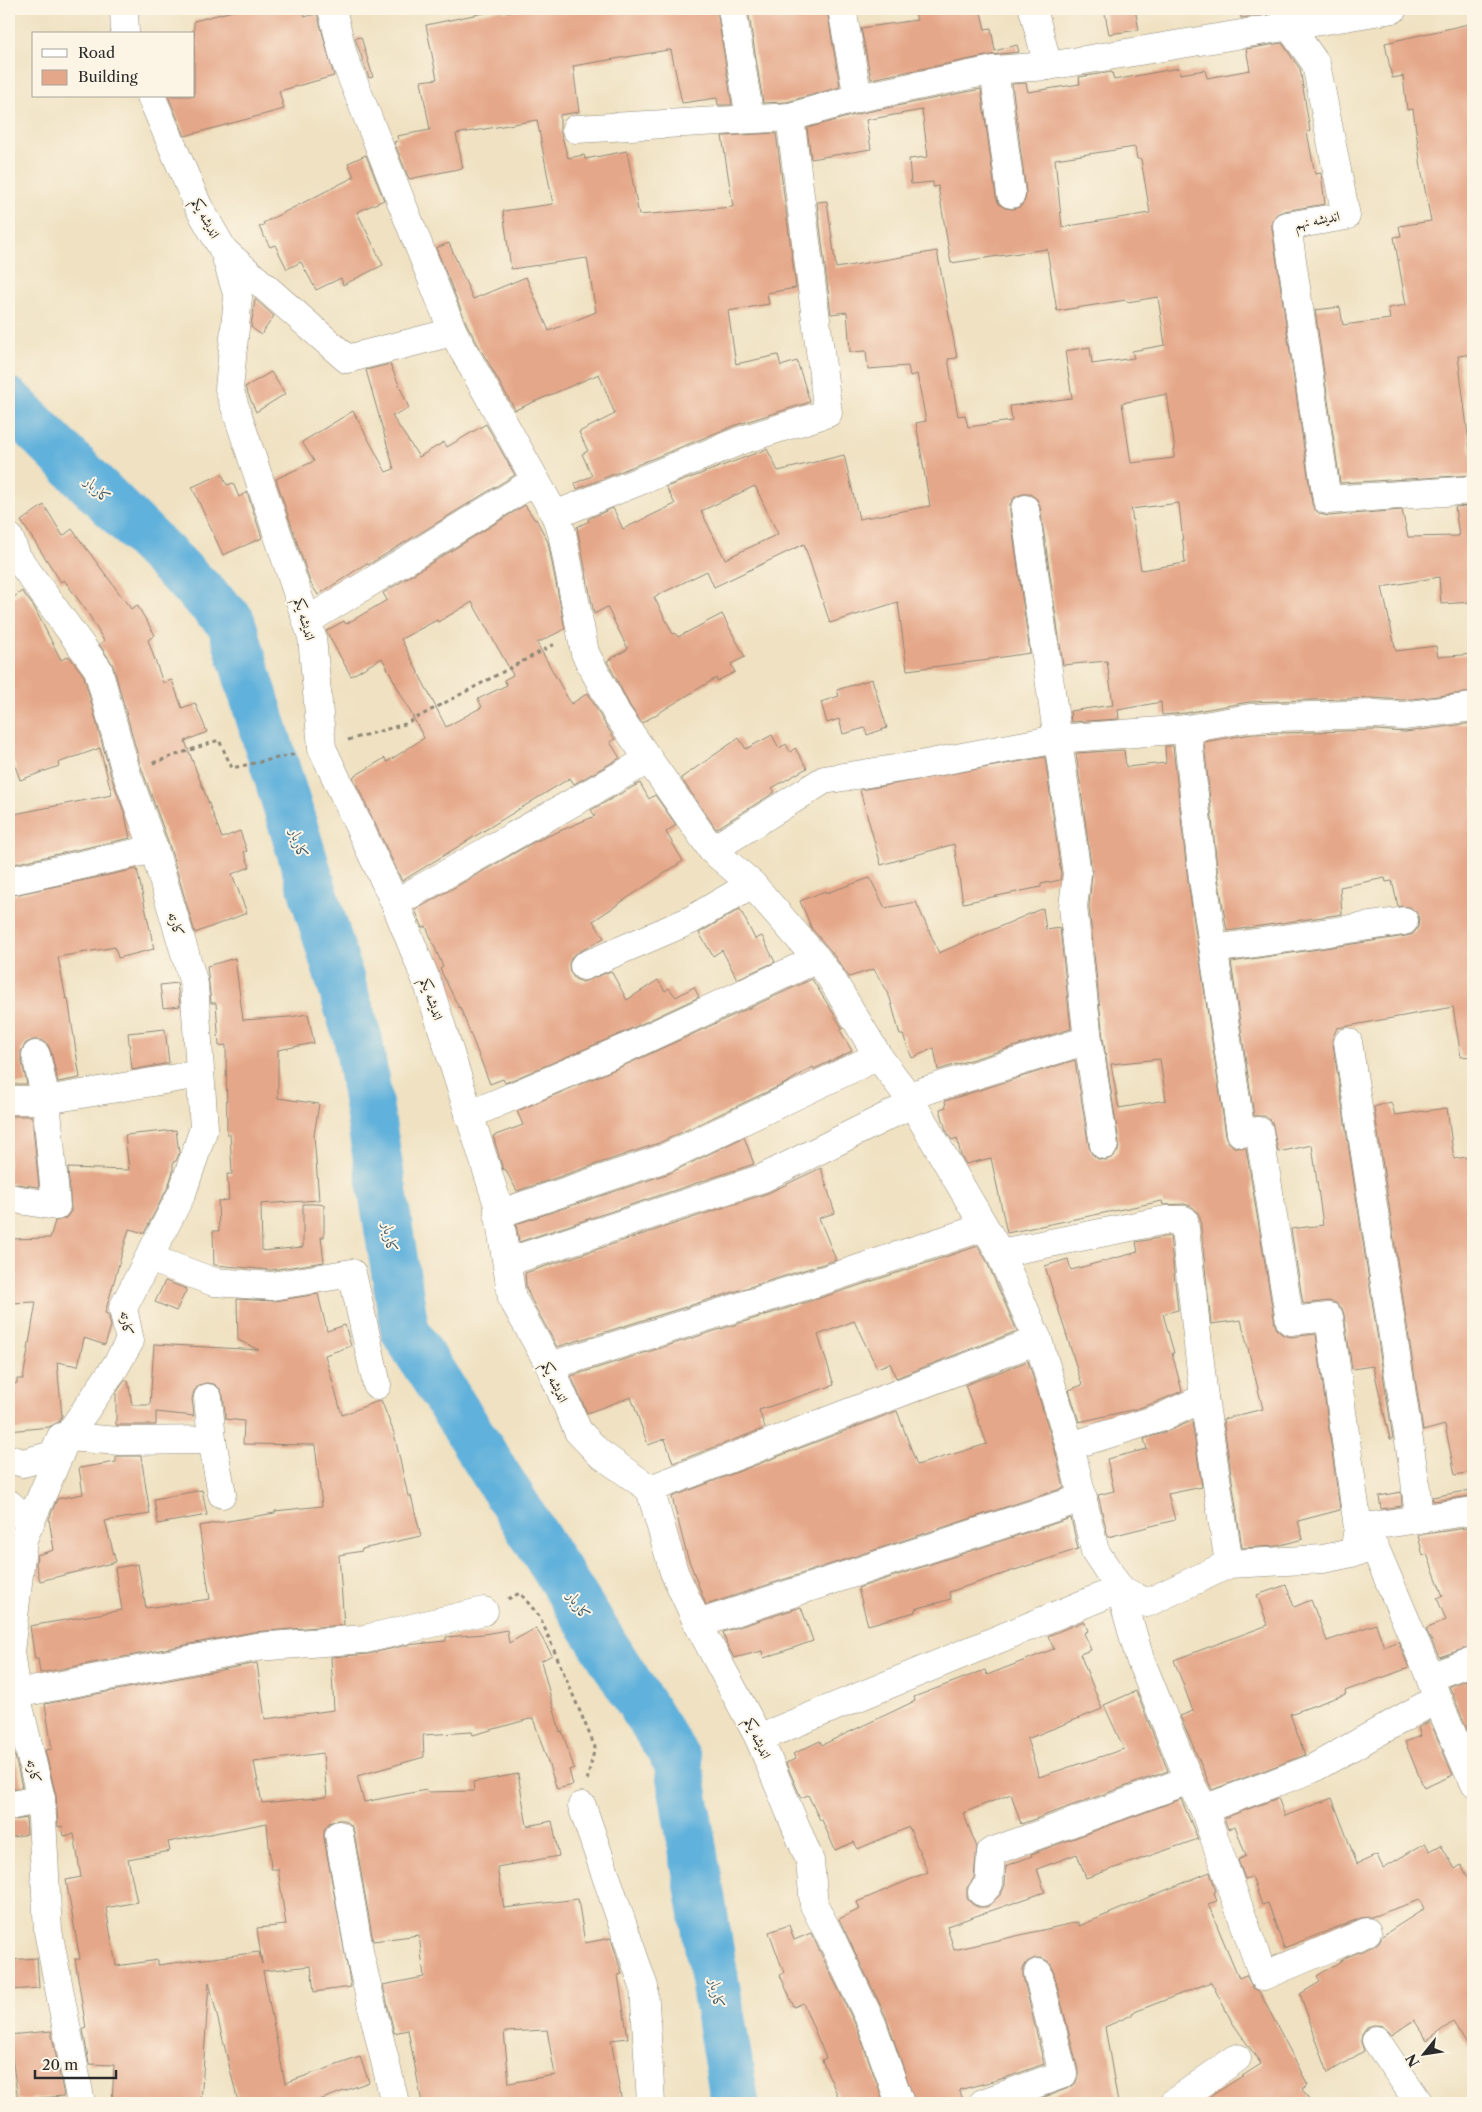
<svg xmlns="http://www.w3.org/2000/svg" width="1482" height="2112" font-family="'Libre Caslon Text',Amiri,serif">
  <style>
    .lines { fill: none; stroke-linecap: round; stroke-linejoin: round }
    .river { stroke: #60b1db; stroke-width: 49 }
    .building { fill: #e5a789; fill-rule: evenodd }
    .minor-casing { stroke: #8d8676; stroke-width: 29 }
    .path { stroke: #8d8676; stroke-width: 3; stroke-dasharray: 4 4; stroke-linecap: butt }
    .minor { stroke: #fff; stroke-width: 28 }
    .labels { text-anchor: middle; stroke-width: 4; stroke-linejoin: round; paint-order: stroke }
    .street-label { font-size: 14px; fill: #2b2b2b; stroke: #fcf5e5 }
    .water-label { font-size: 15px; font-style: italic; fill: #3e5a69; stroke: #fcf5e5 }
  </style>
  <rect width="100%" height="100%" fill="#fcf5e5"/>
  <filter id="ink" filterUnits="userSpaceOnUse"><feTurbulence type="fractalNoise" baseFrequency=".02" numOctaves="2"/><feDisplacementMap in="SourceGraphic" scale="10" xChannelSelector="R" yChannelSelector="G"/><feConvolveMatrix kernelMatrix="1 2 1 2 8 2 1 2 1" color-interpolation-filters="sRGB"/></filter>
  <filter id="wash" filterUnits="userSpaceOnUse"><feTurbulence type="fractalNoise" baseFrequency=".0096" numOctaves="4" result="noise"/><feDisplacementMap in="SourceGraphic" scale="20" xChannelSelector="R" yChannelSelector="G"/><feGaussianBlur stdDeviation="1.12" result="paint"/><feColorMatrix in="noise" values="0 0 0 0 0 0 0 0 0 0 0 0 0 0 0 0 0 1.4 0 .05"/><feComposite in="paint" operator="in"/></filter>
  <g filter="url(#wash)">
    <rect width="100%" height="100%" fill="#efe1c1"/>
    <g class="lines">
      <polyline class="river" points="9,402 231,622 358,1039 405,1331 678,1762 735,2103"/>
    </g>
    <g id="blocks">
      <g class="building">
        <polygon points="240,9 303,9 305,17 317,13 334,76 279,91 284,109 185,136 168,96 194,96 194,21"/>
        <polygon points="503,9 503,12 530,9 717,9 732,105 718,105 717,98 682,103 671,50 668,50 573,66 579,112 560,115 560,130 568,158 584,155 585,159 627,151 639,215 733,207 722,136 776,133 796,288 767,293 769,304 728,311 736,364 778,355 781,366 797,361 810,402 736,425 577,489 575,483 592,476 582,454 588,451 579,432 615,414 599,374 515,410 467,325 436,248 449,243 473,299 526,277 549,331 596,312 587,258 511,269 503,211 553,204 537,120 456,134 463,168 409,179 394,142 398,141 397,136 430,130 421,81 437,79 426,25"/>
        <polygon points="748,9 827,9 840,87 787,102 763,103"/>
        <polygon points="914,9 980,9 985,29 991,28 995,51 1017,45 1019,52 991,55 871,79 861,28 917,20"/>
        <polygon points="1104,9 1135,9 1139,30 1109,34"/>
        <polygon points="1240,9 1270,9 1270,14 1241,18"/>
        <polygon points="1473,23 1473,354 1458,356 1473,475 1340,483 1315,310 1340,307 1343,325 1390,319 1388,308 1406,305 1394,237 1401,236 1399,226 1431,221 1422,174 1413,109 1407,110 1403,76 1392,78 1385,43"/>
        <polygon points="361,37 373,77 369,78 355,38"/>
        <path d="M1282,43L1300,69L1310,131L1307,132L1315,174L1321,173L1325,204L1284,211L1277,214L1272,221V228L1312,503L1314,509L1320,514L1328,516L1402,510L1408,537L1459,536L1455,507L1473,506V602L1441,604L1439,577L1382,587L1396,651L1436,646L1438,657L1473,654V692L1403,700L1374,698L1249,702L1185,713L1162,715L1161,702L1118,710L1119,719L1071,722L1070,711L1113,705L1107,661L1063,665L1040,507L1037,499L1030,494H1023L1015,497L1010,504V511L1030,653L989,659V660L907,670L898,602L830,623L804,544L714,587L707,571L654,597L673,634L675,633L678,637L722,614L745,657L731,664L735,672L717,681L716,678L642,723L630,706L607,661L628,649L607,607L594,614L577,527L589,521L588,519L613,508L623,529L675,504L666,487L767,449L778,471L844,455L859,519L930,506L916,423L926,421L917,374L910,376L908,366L868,369L866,351L850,352L847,312L831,314L817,202L827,201L836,268L937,251L957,358L948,359L958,416L965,415L968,427L1012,421L1010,406L1072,398L1065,351L1090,347L1092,364L1134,358L1132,351L1165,345L1158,297L1127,302L1126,300L1057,311L1047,249L951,263L938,186L933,187V182L911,184L909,159L928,157L922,110L866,120L871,149L811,159L807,128L862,113L981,89L996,197L999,204L1005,208L1014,209L1021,206L1025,200L1026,192L1012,84L1026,83L1028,92L1080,84L1079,77L1085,76L1112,72L1114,80L1179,68L1180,74L1205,70L1207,78L1250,70L1246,49ZM1135,147L1137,159H1141L1150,213L1062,227L1055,159ZM1167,394L1175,450H1174V458L1131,463L1122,403ZM755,486L778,534L725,559L701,511ZM1179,503L1185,563L1141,570L1131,509Z"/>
        <polygon points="366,155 384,200 357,212 383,265 343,285 341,278 316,290 301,262 287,269 275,245 270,247 259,227 264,225 263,223 354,177 348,163"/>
        <polygon points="255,299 274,316 261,335 251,327"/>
        <polygon points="390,364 409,408 392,416 419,457 444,442 447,447 486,424 515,475 368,565 367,563 318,595 310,582 276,479 314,461 302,442 353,411 386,472 394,469 366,370"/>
        <polygon points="271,372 285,394 256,412 245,387"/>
        <polygon points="222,474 227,485 233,483 239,497 247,492 262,538 223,555 192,487"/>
        <polygon points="44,505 63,536 72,529 131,609 137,605 155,635 148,640 163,683 172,680 182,708 195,703 207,732 185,741 222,838 240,831 247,851 244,852 250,867 232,874 247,913 195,933 169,844 141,767 113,665 99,644 104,641 88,613 64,580 61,582 21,521"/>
        <path d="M525,505L535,520L536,519L548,542L565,629L537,643L571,704L588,693L603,721L615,739L610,742L620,758L574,784L570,778L402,881L353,777L385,758L387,762L424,738L382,658L351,676L326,631L344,621L346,624L387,600L383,593ZM472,602L513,675L504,680L507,685L478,699L482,707L446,727L401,639L437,620L438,622Z"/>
        <polygon points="22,591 34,607 61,660 69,656 84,676 111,776 125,815 130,838 9,865 9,815 112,795 100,748 58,763 59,766 20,780 9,749 9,601"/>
        <polygon points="872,679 887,728 867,735 865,728 843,734 839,719 827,723 821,702 839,696 837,690"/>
        <polygon points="1473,723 1473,1056 1461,1057 1453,1007 1337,1028 1333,1037 1333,1044 1393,1439 1390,1439 1373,1366 1352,1369 1344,1315 1342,1308 1336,1303 1328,1301 1303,1304 1291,1229 1323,1225 1312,1145 1278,1152 1272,1122 1265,1116 1254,1116 1231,962 1406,936 1413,934 1418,927 1419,918 1416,912 1410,907 1398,906 1392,881 1386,882 1385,878 1340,887 1342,914 1227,931 1218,877 1204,742 1252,734 1375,730 1405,732"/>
        <polygon points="772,735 779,748 786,744 790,752 795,748 807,768 772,788 775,792 716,829 681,778 739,738 746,749"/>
        <path d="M1165,746H1173L1188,881L1226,1135L1228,1142L1234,1147L1246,1148L1275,1324L1277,1330L1283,1335L1291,1337L1316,1334L1340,1510L1298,1521L1303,1539L1277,1546L1242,1548L1223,1419L1263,1409L1241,1320L1211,1324L1200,1218L1197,1211L1191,1206L1184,1204L1163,1205L1162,1201L1007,1233L991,1158L966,1164L961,1156L957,1138L952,1140L946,1130L940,1109L946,1107L945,1101L1075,1060L1089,1147L1092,1154L1098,1159L1106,1160L1113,1157L1118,1151L1119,1143L1103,1038L1089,907L1092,872L1076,753L1124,750L1126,767L1166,763ZM1160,1059L1166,1100L1119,1108L1111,1064Z"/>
        <polygon points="1045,757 1061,874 1060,880 1041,884 1041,887 963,903 954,844 881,865 860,790"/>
        <polygon points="640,783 649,799 655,795 676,825 666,832 683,861 593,921 604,938 572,956 569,964 570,972 575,979 583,982 611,971 627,1000 658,980 665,991 669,988 676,997 694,987 699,997 620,1034 505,1083 503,1079 490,1084 460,1007 459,1008 440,969 443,967 426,926 423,928 415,910 534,842 595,816 591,810"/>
        <polygon points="137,869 154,949 118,958 115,947 58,957 66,999 68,998 80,1078 58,1082 51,1052 48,1045 41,1040 33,1040 26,1043 21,1051 21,1058 27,1084 9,1084 9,896"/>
        <polygon points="870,878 885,908 916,902 939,953 1043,908 1046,930 1060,928 1071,1029 938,1070 934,1048 912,1058 903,1035 900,1035 890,998 874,969 849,977 830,950 812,929 800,901 825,891 826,893"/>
        <polygon points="740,909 755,939 762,936 775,962 737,979 722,950 713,956 699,933"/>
        <polygon points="235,958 243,1020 290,1017 308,1014 314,1043 278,1050 278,1098 319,1104 314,1135 319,1200 261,1204 262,1251 303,1247 303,1204 318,1204 324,1205 324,1237 321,1237 324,1262 271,1270 214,1265 213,1231 219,1231 218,1201 229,1200 227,1174 232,1174 230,1134 227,1134 226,1045 219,1046 216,1003 211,1003 207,966"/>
        <polygon points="812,979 843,1029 840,1030 852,1051 814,1069 813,1067 786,1083 659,1143 517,1191 505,1169 503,1170 493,1136 523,1125 517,1111 632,1062"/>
        <polygon points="177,983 180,1006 163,1008 160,985"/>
        <polygon points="165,1029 169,1063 132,1070 128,1033"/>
        <polygon points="1391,1102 1395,1115 1447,1108 1454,1159 1473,1156 1473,1472 1455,1475 1445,1425 1423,1431 1374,1107"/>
        <polygon points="9,1116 32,1116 39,1187 9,1183"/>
        <polygon points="176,1130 179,1153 176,1161 173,1162 173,1172 168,1187 144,1233 129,1229 105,1313 108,1314 111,1326 105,1345 84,1338 78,1366 57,1362 62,1416 59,1422 49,1427 9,1431 9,1385 17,1383 17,1379 23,1379 36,1302 9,1303 9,1239 50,1238 55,1221 66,1218 71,1211 68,1168 129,1170 125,1135"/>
        <polygon points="744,1137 754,1164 519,1242 516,1224 670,1173"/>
        <polygon points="821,1168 835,1213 819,1218 836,1260 557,1347 531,1299 526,1287 525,1273 768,1193"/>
        <polygon points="1170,1236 1178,1310 1163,1314 1174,1353 1172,1353 1182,1391 1154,1403 1136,1409 1079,1422 1069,1390 1082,1385 1045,1266 1068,1259 1071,1270 1138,1252 1136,1242"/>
        <polygon points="978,1246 986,1260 1017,1331 896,1378 890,1363 877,1368 854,1321 818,1335 834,1385 759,1410 765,1428 673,1463 665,1439 648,1445 631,1397 587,1413 571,1376 839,1292"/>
        <polygon points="165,1281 187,1289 176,1311 155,1302"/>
        <polygon points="318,1294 327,1331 345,1325 351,1346 325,1355 342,1415 381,1400 394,1433 408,1496 411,1496 421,1536 362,1549 362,1551 339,1555 344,1625 253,1632 40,1673 38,1659 35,1659 30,1626 122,1610 115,1568 138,1564 146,1608 210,1599 199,1526 275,1513 275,1511 322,1506 315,1445 243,1444 244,1421 226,1419 223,1396 220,1389 214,1384 206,1383 199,1385 194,1391 192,1399 194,1416 156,1412 156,1425 116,1425 116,1393 125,1380 128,1380 132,1405 150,1405 154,1344 259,1350 238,1340 237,1299 274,1301"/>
        <polygon points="1028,1361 1055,1450 1064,1488 706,1605 687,1555 672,1497 897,1411 917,1465 987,1444 965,1385"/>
        <polygon points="1192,1421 1202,1487 1168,1494 1175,1520 1108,1537 1098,1495 1114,1491 1107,1459 1147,1449 1144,1439 1166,1432"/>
        <polygon points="116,1456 141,1456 150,1514 105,1521 116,1562 40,1581 36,1564 37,1555 54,1550 49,1519 57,1499 83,1494 79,1468 116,1462"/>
        <polygon points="202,1490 207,1515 158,1524 154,1499"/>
        <polygon points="1471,1490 1472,1496 1433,1501 1432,1497"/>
        <polygon points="1401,1492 1402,1506 1381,1509 1379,1496"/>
        <polygon points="1071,1518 1078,1549 949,1592 951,1599 915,1609 915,1612 868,1625 858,1588"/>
        <polygon points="1473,1527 1473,1646 1439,1657 1426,1629 1446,1620 1437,1598 1443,1596 1427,1554 1423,1556 1418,1535"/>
        <polygon points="1286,1585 1294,1607 1311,1600 1327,1641 1376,1624 1384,1647 1398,1641 1409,1668 1345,1691 1346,1694 1290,1714 1305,1755 1212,1790 1180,1716 1193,1711 1174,1660 1268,1625 1257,1595"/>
        <polygon points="801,1607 813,1641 764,1658 762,1651 734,1658 727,1645 723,1632"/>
        <polygon points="1084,1621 1088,1631 1084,1633 1091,1650 1080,1654 1102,1709 1027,1739 1039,1777 1124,1749 1104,1705 1136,1691 1168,1771 1021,1824 1011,1794 963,1813 977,1847 974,1878 967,1888 967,1897 972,1904 978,1907 987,1907 1001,1894 1005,1885 1006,1866 1032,1856 1031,1854 1181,1799 1198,1839 1086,1878 1077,1854 1037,1869 1045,1892 947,1926 954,1950 1078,1922 1079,1926 1210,1872 1216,1891 1214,1892 1217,1901 1208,1904 1239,1978 1246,1975 1253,1988 1259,1991 1308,2085 1302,2089 1311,2103 1200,2103 1261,2064 1232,2022 1211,1982 1132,2013 1132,2015 1105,2027 1118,2103 1028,2103 1069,2088 1075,2084 1078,2077 1078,2070 1053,1969 1049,1962 1042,1958 1035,1958 1027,1962 1023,1969 1023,1976 1044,2064 1005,2078 959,2090 965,2103 915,2103 886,2017 839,1919 860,1909 857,1902 928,1872 909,1827 858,1849 854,1842 835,1850 822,1820 820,1820 808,1795 801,1798 786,1763 796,1759 793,1754 820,1741 822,1745 915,1701 914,1697 985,1670 987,1675 1054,1649 1048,1636"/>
        <path d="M536,1628L552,1655L541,1661L560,1732L562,1731L574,1768L569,1770L573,1785L557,1789L533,1718L473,1735L472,1732L423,1735L424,1757L357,1776L364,1802L426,1790L427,1792L474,1791L473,1782L518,1774L527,1826L552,1821L559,1856L497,1867L504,1908L578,1899L585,1943L611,1938L622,1974L618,1975L628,2038L611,2040L622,2103H422L408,2030L394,2033L383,1985L424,1977L419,1935L373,1941L354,1832L351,1825L344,1820H337L329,1823L324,1830V1838L351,1987L314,1992L311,1966L263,1971L285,2083L360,2057L369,2082L311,2103H237V2098L209,1982L201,2103H112L114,2065L89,2064L83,2029L86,2028L75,1959H80L66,1880L81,1877L74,1834L64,1836L62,1826L58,1827L56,1796L45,1750L52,1749L45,1704L257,1663L265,1719L334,1710L331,1657L368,1654L407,1645L446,1641V1637L484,1634L507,1630L509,1643ZM323,1753L327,1797L262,1803L254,1762ZM267,1823L271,1869H278L286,1925L257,1928L262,1964L259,1952L158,1965V1960L116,1966L106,1908L137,1902L128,1859L170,1851L168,1842ZM547,2030L555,2075L509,2083L504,2032Z"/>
        <polygon points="1473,1678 1473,1741 1472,1741 1449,1686"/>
        <polygon points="1430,1721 1453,1775 1424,1788 1405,1742 1421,1736 1418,1728"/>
        <polygon points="15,1756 22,1787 9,1790 9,1757"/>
        <polygon points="1278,1798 1285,1816 1332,1798 1357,1864 1377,1855 1383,1868 1425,1843 1430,1851 1441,1845 1455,1869 1461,1865 1473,1886 1473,2054 1453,2022 1427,2040 1414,2020 1392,2035 1383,2026 1374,2025 1367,2027 1362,2034 1361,2042 1364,2051 1328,2073 1300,1994 1320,1982 1317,1976 1347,1957 1374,1946 1379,1942 1382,1936 1424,1909 1420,1900 1371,1917 1361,1918 1284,1948 1268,1903 1262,1905 1252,1877 1245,1879 1238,1860 1246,1856 1235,1826 1228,1829 1224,1818"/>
        <polygon points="26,1818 27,1834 9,1838 9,1821"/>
        <polygon points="789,1925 794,1940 811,1933 858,2030 884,2103 841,2103 822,2060 826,2058 803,2003 794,2007 780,1975 784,1973 769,1932"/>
        <polygon points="37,1958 39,1988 9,1990 9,1960"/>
        <polygon points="51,2031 64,2096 18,2100 9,2035"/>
      </g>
    </g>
  </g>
  <g filter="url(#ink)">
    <use href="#blocks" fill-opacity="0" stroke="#8d8676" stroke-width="1"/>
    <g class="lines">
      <g class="minor-casing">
        <g id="minor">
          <polyline points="124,9 125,34"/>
          <polyline points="332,9 344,58 453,332"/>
          <polyline points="732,9 750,118"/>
          <polyline points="842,9 858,98"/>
          <polyline points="1033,9 1048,66"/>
          <polyline points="1285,11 1289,26 1316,64 1346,216 1287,226 1327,500 1473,490"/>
          <polyline points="994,70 1011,194"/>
          <polyline points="151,96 198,206 224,251 238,297 229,389 312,637 322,748 395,903 429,987 497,1202 512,1298 550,1366 578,1431 599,1453 650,1489 674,1572 698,1624 759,1738 810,1861 814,1905 833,1942 872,2024 900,2103"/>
          <polyline points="576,129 790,117 858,98 994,70 1048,66 1393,9"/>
          <polyline points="224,251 347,359 453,332 555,515 562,533 585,653 617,714 712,850 752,884 817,959 831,978 878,1056 908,1096 1000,1253 1038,1340 1070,1446 1095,1551 1120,1589 1147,1603 1229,1564 1323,1559 1375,1548 1430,1677 1437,1699 1473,1782"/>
          <polyline points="1025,509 1077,874 1073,907 1088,1040 1104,1145"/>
          <polyline points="555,515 742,440 828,413 790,117"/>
          <polyline points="9,537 17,557 98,669 126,772 154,849 194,984 204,1128 182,1193 123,1308 130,1341 115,1367 67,1437 23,1539 10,1652 16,1694 41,1799 48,1931 81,2103"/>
          <polyline points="307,621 535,481"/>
          <polyline points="1187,729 1203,879 1241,1133 1259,1131 1290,1321 1329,1317 1358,1528"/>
          <polyline points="712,850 824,780 920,765 1057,739 1187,729 1250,718 1375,714 1403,716 1473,707"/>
          <polyline points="9,881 154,849"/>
          <polyline points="395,903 648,760"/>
          <polyline points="1214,949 1404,921"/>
          <polyline points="584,966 691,920 752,884"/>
          <polyline points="1348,1042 1415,1480 1419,1519"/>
          <polyline points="908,1096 1088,1040"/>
          <polyline points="9,1100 46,1100 200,1074"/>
          <polyline points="469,1115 626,1048 817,959"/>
          <polyline points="9,1198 56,1206 46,1100 36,1055"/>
          <polyline points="498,1214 665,1158 878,1056"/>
          <polyline points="1000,1253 1166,1220 1184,1220 1204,1398 1229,1564"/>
          <polyline points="149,1258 214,1282 272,1286 352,1273 377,1385"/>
          <polyline points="507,1262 763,1178 912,1104"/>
          <polyline points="550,1366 834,1277 984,1227"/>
          <polyline points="208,1398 212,1440 222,1494"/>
          <polyline points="67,1437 120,1441 212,1440"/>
          <polyline points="1070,1446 1160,1418 1204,1398"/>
          <polyline points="9,1459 23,1463 53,1455 61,1437"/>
          <polyline points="650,1489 1038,1340"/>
          <polyline points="9,1504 30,1523"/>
          <polyline points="1355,1547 1358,1528 1473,1511"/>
          <polyline points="698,1624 1083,1498"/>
          <polyline points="1430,1677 1473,1661"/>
          <polyline points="16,1694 256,1647 365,1639 484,1611"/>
          <polyline points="759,1738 1120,1589 1140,1659 1189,1780 1204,1809 1263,1976 1367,1932"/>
          <polyline points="9,1806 41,1799"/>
          <polyline points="582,1806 644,1987 651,2103"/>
          <polyline points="1204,1809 1312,1769 1437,1699"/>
          <polyline points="339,1835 360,1956 395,2103"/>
          <polyline points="982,1892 989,1884 991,1852 1189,1780"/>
          <polyline points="1376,2040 1419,2103"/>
          <polyline points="983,2103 1063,2074 1038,1973"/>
          <polyline points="1173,2103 1237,2058"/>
        </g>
      </g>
      <g class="path">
        <polyline points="348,740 405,724 555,644"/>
        <polyline points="153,763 219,740 232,768 296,754"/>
        <polyline points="508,1599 520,1593 540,1617 595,1747 587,1781"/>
      </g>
      <use href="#minor" class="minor"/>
    </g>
  </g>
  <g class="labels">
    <g class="street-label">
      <text transform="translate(206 218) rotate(62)" y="5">اندیشه یکم</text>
      <text transform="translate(1317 220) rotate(-11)" y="5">اندیشه نهم</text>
      <text transform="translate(305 619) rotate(74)" y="5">اندیشه یکم</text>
      <text transform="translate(176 924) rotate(73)" y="5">کارته</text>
      <text transform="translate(432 999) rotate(71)" y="5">اندیشه یکم</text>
      <text transform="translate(127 1323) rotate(82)" y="5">کارته</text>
      <text transform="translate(555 1382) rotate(65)" y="5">اندیشه یکم</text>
      <text transform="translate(758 1738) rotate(65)" y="5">اندیشه یکم</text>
      <text transform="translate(34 1771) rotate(77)" y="5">کارته</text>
    </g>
    <g class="water-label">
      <text transform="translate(98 490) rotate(45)" y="5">کاربار</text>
      <text transform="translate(299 844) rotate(73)" y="5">کاربار</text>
      <text transform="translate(390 1238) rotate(81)" y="5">کاربار</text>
      <text transform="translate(579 1606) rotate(58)" y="5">کاربار</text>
      <text transform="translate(717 1994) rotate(81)" y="5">کاربار</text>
    </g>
  </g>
  <rect width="1482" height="2112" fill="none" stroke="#fcf5e5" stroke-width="30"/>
  <rect x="32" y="32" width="162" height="65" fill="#fcf5e5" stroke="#a8a49b"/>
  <rect x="42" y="49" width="25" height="8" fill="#ffffff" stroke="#a8a49b"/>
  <text x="78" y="58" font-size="15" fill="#2b2b2b">Road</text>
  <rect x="42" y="70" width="25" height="15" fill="#e5a789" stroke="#a8a49b"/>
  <text x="78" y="82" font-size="15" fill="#2b2b2b">Building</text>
  <g transform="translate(1424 2054) rotate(240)" stroke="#fcf5e5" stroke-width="4" paint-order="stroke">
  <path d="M0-4L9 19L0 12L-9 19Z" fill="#2b2b2b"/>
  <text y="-8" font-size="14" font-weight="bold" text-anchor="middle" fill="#2b2b2b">N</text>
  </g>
  <path d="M35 2070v8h81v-8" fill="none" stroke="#2b2b2b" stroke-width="2.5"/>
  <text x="42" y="2070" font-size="15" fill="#2b2b2b" stroke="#fcf5e5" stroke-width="4" paint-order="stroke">20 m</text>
</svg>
